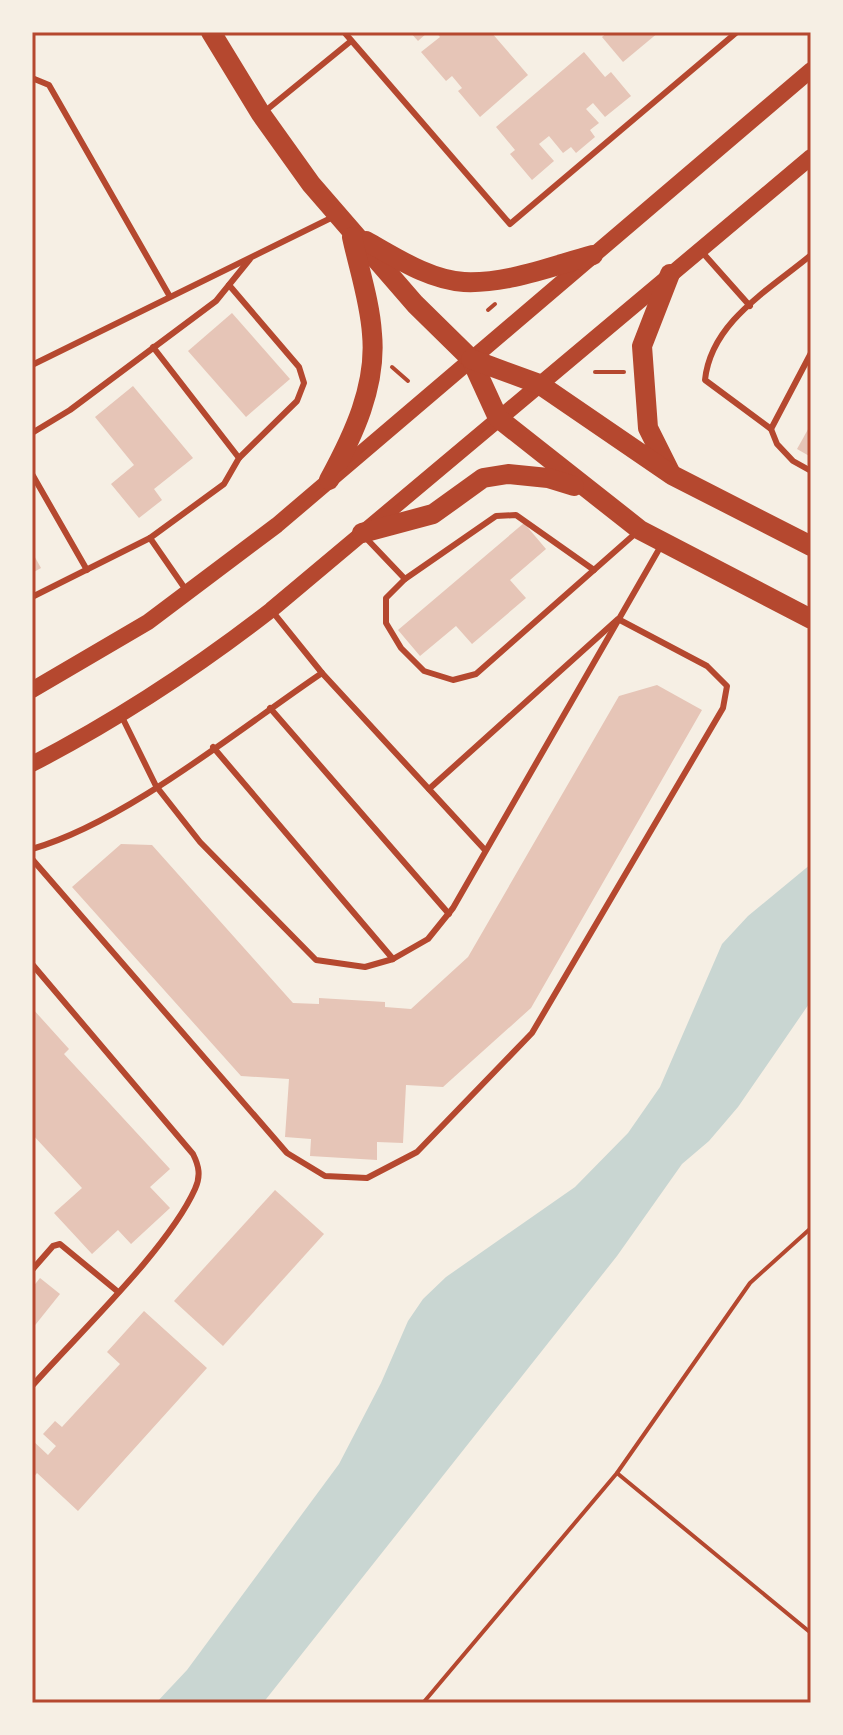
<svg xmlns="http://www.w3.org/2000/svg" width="843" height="1735" font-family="Quicksand,sans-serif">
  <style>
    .water { fill: #c9d6d2 }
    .building { fill: #e6c5b7 }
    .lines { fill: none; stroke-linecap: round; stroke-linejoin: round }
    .path { stroke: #b5482f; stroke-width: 4 }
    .service { stroke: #b5482f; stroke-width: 6 }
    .secondary { stroke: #b5482f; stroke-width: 16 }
    .primary { stroke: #b5482f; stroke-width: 20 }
    .neatline { fill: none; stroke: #b5482f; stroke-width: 3 }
  </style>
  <rect width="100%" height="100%" fill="#f6efe4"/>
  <polygon class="water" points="811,864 811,1001 738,1107 709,1141 682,1164 617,1256 263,1703 156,1703 187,1670 339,1464 381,1383 408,1321 423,1299 446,1277 575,1187 628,1133 660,1087 722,944 748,916"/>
  <g class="building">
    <polygon points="410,32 428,32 418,41"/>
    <polygon points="436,32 491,32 528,75 480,117 458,91 462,88 452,76 446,81 421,52 440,37"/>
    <polygon points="608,32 659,32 623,62 602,37"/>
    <polygon points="584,52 605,77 611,72 631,96 605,117 593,103 586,109 599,123 590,130 595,137 576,153 571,147 563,153 549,136 539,144 554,161 532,180 510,154 515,150 496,127"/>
    <polygon points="232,313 290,379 246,417 188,351"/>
    <polygon points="133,386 193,458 154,489 162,500 139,518 111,484 134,465 95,417"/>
    <polygon points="811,424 811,457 797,449"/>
    <polygon points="524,523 546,549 510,580 526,598 472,644 456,626 420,656 398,630"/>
    <polygon points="32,552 41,568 32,573"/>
    <polygon points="657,685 702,710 531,1008 443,1087 406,1085 403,1143 377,1142 377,1160 310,1156 311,1139 285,1137 289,1079 241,1076 72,887 121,844 152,845 293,1003 319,1004 319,998 385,1002 385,1007 411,1009 468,957 619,696"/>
    <polygon points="32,1008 69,1049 64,1054 170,1169 150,1187 170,1208 131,1244 118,1230 92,1254 54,1213 82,1188 32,1134"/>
    <polygon points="275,1190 324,1234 223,1346 174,1301"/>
    <polygon points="40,1278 60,1294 32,1329 32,1288"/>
    <polygon points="144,1311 207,1368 78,1511 37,1473 32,1479 32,1440 48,1455 56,1446 43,1434 55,1421 62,1427 120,1364 107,1352"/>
  </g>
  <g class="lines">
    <g class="path">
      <polyline points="488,310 495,304"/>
      <polyline points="392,367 408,381"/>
      <polyline points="595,372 624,372"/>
      <polyline points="617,1473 811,1633"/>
      <polyline points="423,1703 617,1473 750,1283 811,1228"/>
    </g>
    <g class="service">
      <polyline points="344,32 510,224 737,32"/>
      <polyline points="32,78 49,85 169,295"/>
      <polyline points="264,112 351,41"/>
      <polyline points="702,252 750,306"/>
      <path d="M811,255C769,290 711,322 705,380L771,429L777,444L793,461L811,471"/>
      <polyline points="229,285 299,367 304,383 297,401 239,458"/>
      <polyline points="32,365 333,217"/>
      <polyline points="771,429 811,353"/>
      <polyline points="32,433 70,410 216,301 250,259"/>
      <polyline points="32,474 87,570"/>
      <polyline points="365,537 405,579 386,598 386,623 401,648 424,671 453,680 476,674 637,532"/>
      <polyline points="150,538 224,484 239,458 153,347"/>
      <polyline points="405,579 496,516 516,515 594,570"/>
      <polyline points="32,597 150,538 186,590"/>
      <polyline points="272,611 322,673 485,850"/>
      <polyline points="270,708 449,914"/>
      <polyline points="122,717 156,786 200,842 316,960 365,967 393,959 428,939 453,908 662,544"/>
      <polyline points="213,747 393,959"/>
      <path d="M32,849C126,822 239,729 322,673"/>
      <polyline points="32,859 287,1153 325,1176 367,1178 417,1152 532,1033 723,708 727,686 707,666 618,619 429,789"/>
      <path d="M32,964L193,1154C199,1166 201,1176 195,1189C168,1249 78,1334 32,1386"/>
      <polyline points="32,1270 53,1246 60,1244 117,1291"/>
    </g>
    <g class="secondary">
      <polyline points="32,690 148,622 277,525 811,70"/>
      <path d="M32,764C117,720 195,669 271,610L811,157"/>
    </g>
    <g class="primary">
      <polyline points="211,32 261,114 311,184 415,304 471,359 498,418 640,530 811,619"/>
      <path d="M366,241C395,257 429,280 464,282C507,284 552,266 593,255"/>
      <polyline points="670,274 642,346 648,428 670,472"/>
      <polyline points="471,359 539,384 672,475 811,546"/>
      <path d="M329,480C353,436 377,386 372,334C370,302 359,269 352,237"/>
      <polyline points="362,533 433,514 483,478 508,474 548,478 574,486"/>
    </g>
  </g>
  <rect width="843" height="1735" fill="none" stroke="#f6efe4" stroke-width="68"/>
  <rect x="34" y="34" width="775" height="1667" class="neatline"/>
</svg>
